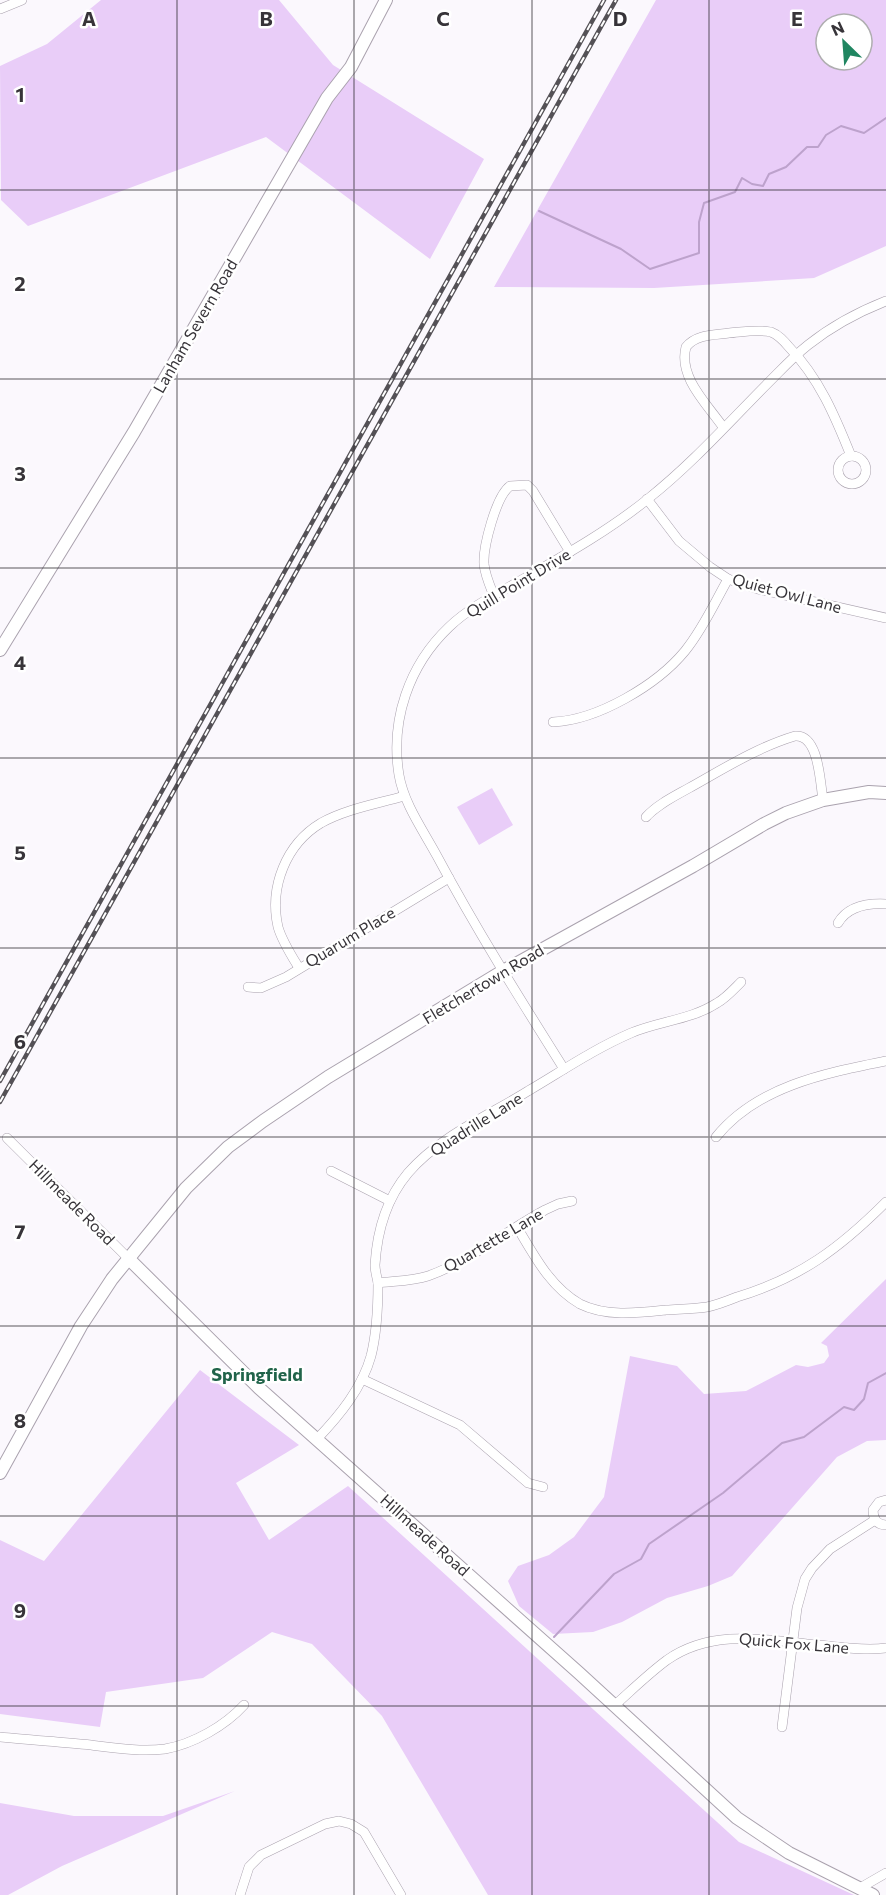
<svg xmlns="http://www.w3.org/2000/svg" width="886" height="1895" font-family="Commissioner,sans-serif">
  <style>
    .green { fill: #e9cdf8; fill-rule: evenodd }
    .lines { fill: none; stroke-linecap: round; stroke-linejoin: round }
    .stream { stroke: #bda2cc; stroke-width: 2 }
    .street-casing { stroke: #aaa2ae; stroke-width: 10 }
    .secondary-casing { stroke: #aaa2ae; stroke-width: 14 }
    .street { stroke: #fff; stroke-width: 9 }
    .secondary { stroke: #fff; stroke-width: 12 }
    .rail-casing { stroke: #545156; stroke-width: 4.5 }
    .rail { stroke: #fff; stroke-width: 2; stroke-dasharray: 7; stroke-linecap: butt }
    .grid { fill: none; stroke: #373439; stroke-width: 1.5; stroke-opacity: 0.55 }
    .labels { text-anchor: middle; stroke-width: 5; stroke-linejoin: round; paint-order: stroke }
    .street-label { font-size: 16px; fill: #373439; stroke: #fff }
    .neighbourhood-label { font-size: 18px; font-weight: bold; fill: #21644a; stroke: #fff }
    .grid-label { font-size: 20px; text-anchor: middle; font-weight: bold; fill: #373439; stroke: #fff; stroke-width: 5; stroke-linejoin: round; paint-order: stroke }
  </style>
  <rect width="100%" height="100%" fill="#fbf8fd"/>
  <g class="green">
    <polygon points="101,0 279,0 333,65 484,159 430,259 266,137 28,226 1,200 0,66 47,44"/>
    <path d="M656,0H886V246L814,278L654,288L494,287ZM826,24H862V60H826Z"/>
    <polygon points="492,788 513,825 479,845 457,807"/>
    <polygon points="886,1279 886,1440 867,1441 837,1457 732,1576 708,1586 667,1598 622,1622 593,1632 553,1634 519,1606 508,1581 518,1566 549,1555 574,1537 604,1497 630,1356 677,1366 704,1394 746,1391 796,1365 808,1367 824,1363 829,1356 827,1346 821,1343"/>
    <polygon points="200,1370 299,1445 236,1483 269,1540 348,1486 739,1842 854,1895 488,1895 382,1716 312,1644 272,1632 203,1678 106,1692 100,1727 0,1714 0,1540 44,1561"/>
    <polygon points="235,1791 62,1866 8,1895 0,1895 0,1803 74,1816 163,1816"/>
  </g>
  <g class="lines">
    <g class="stream">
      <polyline points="539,211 621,249 650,269 699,253 699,222 704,203 735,192 742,178 752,184 763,186 769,174 786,167 807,147 818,147 826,135 841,126 864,133 886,118"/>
      <polyline points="554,1637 614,1574 641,1559 649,1544 723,1493 782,1443 804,1437 844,1407 854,1410 864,1399 868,1383 886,1373"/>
    </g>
    <g class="street-casing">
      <g id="street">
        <polyline points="0,9 22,0"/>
        <path d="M723,427C707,404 678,377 686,347C696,334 715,335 729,333C743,332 758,329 771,332C779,335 784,341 789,347C819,378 835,416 851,456"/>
        <circle cx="852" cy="470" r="14"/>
        <polyline points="647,499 679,541 710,567 728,579 758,589 886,618"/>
        <path d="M494,596C490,586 485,575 484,564C483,547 496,496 510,486L527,485L533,491L570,552"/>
        <path d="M553,722C598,720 657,685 685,651C703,629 715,602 728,579"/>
        <path d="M646,817C658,804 675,796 689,788C723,769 758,747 795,736C819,734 820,782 823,800"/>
        <path d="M838,923C848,906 867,903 886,904"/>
        <path d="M299,968C291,955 282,941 278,927C269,887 286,844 321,823C346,809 377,804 404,796"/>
        <polyline points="248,987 261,988 286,977 449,878"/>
        <path d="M564,1069C520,999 476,929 437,856C423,830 404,804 399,775C390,720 409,665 449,627C471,606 499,593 525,578C567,554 611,529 649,498C693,463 730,421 770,381C782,369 794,356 808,345C832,326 858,312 886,301"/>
        <path d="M716,1137C757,1086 826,1073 886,1061"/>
        <polyline points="7,1138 129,1259"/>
        <polyline points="331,1171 390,1201"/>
        <path d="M517,1227C534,1255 550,1287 580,1304C606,1317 638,1313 666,1310C679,1309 693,1309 707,1307C717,1305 727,1301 737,1297C800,1278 840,1248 886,1202"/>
        <path d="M378,1283C394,1281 413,1281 428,1276C470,1261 506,1231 545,1210L558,1204L572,1201"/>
        <polyline points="362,1379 460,1425 528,1483 543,1487"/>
        <path d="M317,1439C340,1415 362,1388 371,1356C376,1336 378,1304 378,1283C377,1277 375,1271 375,1265C377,1232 387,1198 408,1173C440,1136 488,1116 528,1091C562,1071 594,1049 631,1033C659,1021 691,1020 717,1003C726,998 733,990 741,982"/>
        <path d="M886,1500L879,1502L873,1510C873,1519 877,1525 886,1525"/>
        <path d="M615,1705C632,1690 648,1674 667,1660C713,1628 766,1640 818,1645C840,1647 863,1651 886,1648"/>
        <polyline points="782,1727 797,1608 805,1579 812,1568 830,1549 875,1520"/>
        <path d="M0,1737C30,1740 61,1742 91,1745C115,1748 141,1752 165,1749C193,1744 225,1726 244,1705"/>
        <polyline points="860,1888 886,1873"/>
        <polyline points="240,1895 249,1867 261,1855 325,1824 339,1821 351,1824 364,1832 401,1895"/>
      </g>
    </g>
    <g class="secondary-casing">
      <g id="secondary">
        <polyline points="0,650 134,432 327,98 351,67 386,0"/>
        <polyline points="129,1259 259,1388 579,1673 737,1818 789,1853 873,1895"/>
        <polyline points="0,1473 81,1326 112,1279 186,1188 228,1147 263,1121 328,1077 503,971 693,866 764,824 786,813 823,800 869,792 886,793"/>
      </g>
    </g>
    <use href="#street" class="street"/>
    <use href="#secondary" class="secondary"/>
    <g class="rail-casing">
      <g id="rail">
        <polyline points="0,1081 604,0"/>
        <polyline points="0,1102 616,0"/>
      </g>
    </g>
    <use href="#rail" class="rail"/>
  </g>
  <path class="grid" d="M177,0V1895M354,0V1895M532,0V1895M709,0V1895M0,190H886M0,379H886M0,568H886M0,758H886M0,948H886M0,1137H886M0,1326H886M0,1516H886M0,1706H886"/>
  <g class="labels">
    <g class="street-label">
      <text transform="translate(195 326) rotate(-60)" y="6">Lanham Severn Road</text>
      <text transform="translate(518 583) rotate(-31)" y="6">Quill Point Drive</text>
      <text transform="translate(787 593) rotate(15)" y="6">Quiet Owl Lane</text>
      <text transform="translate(350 937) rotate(-31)" y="6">Quarum Place</text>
      <text transform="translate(483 984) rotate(-31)" y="6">Fletchertown Road</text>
      <text transform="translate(476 1124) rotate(-32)" y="6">Quadrille Lane</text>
      <text transform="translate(72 1202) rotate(45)" y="6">Hillmeade Road</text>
      <text transform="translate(493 1240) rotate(-30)" y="6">Quartette Lane</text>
      <text transform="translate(425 1535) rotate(42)" y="6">Hillmeade Road</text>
      <text transform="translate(794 1643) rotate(5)" y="6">Quick Fox Lane</text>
    </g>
    <g class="neighbourhood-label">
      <text x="257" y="1381">Springfield</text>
    </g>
  </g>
  <g class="grid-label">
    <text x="89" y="26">A</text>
    <text x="266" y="26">B</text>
    <text x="443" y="26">C</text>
    <text x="620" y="26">D</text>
    <text x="797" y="26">E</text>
    <text x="20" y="102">1</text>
    <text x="20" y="291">2</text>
    <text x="20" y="481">3</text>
    <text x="20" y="670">4</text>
    <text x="20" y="860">5</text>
    <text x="20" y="1049">6</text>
    <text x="20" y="1239">7</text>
    <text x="20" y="1428">8</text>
    <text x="20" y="1618">9</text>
  </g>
  <g transform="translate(844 42) rotate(335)"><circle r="28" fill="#ffffff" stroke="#afaeb0" stroke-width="1.5"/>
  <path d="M0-4.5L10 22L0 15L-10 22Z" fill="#208661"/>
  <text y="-9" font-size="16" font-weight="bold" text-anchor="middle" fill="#373439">N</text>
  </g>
</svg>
